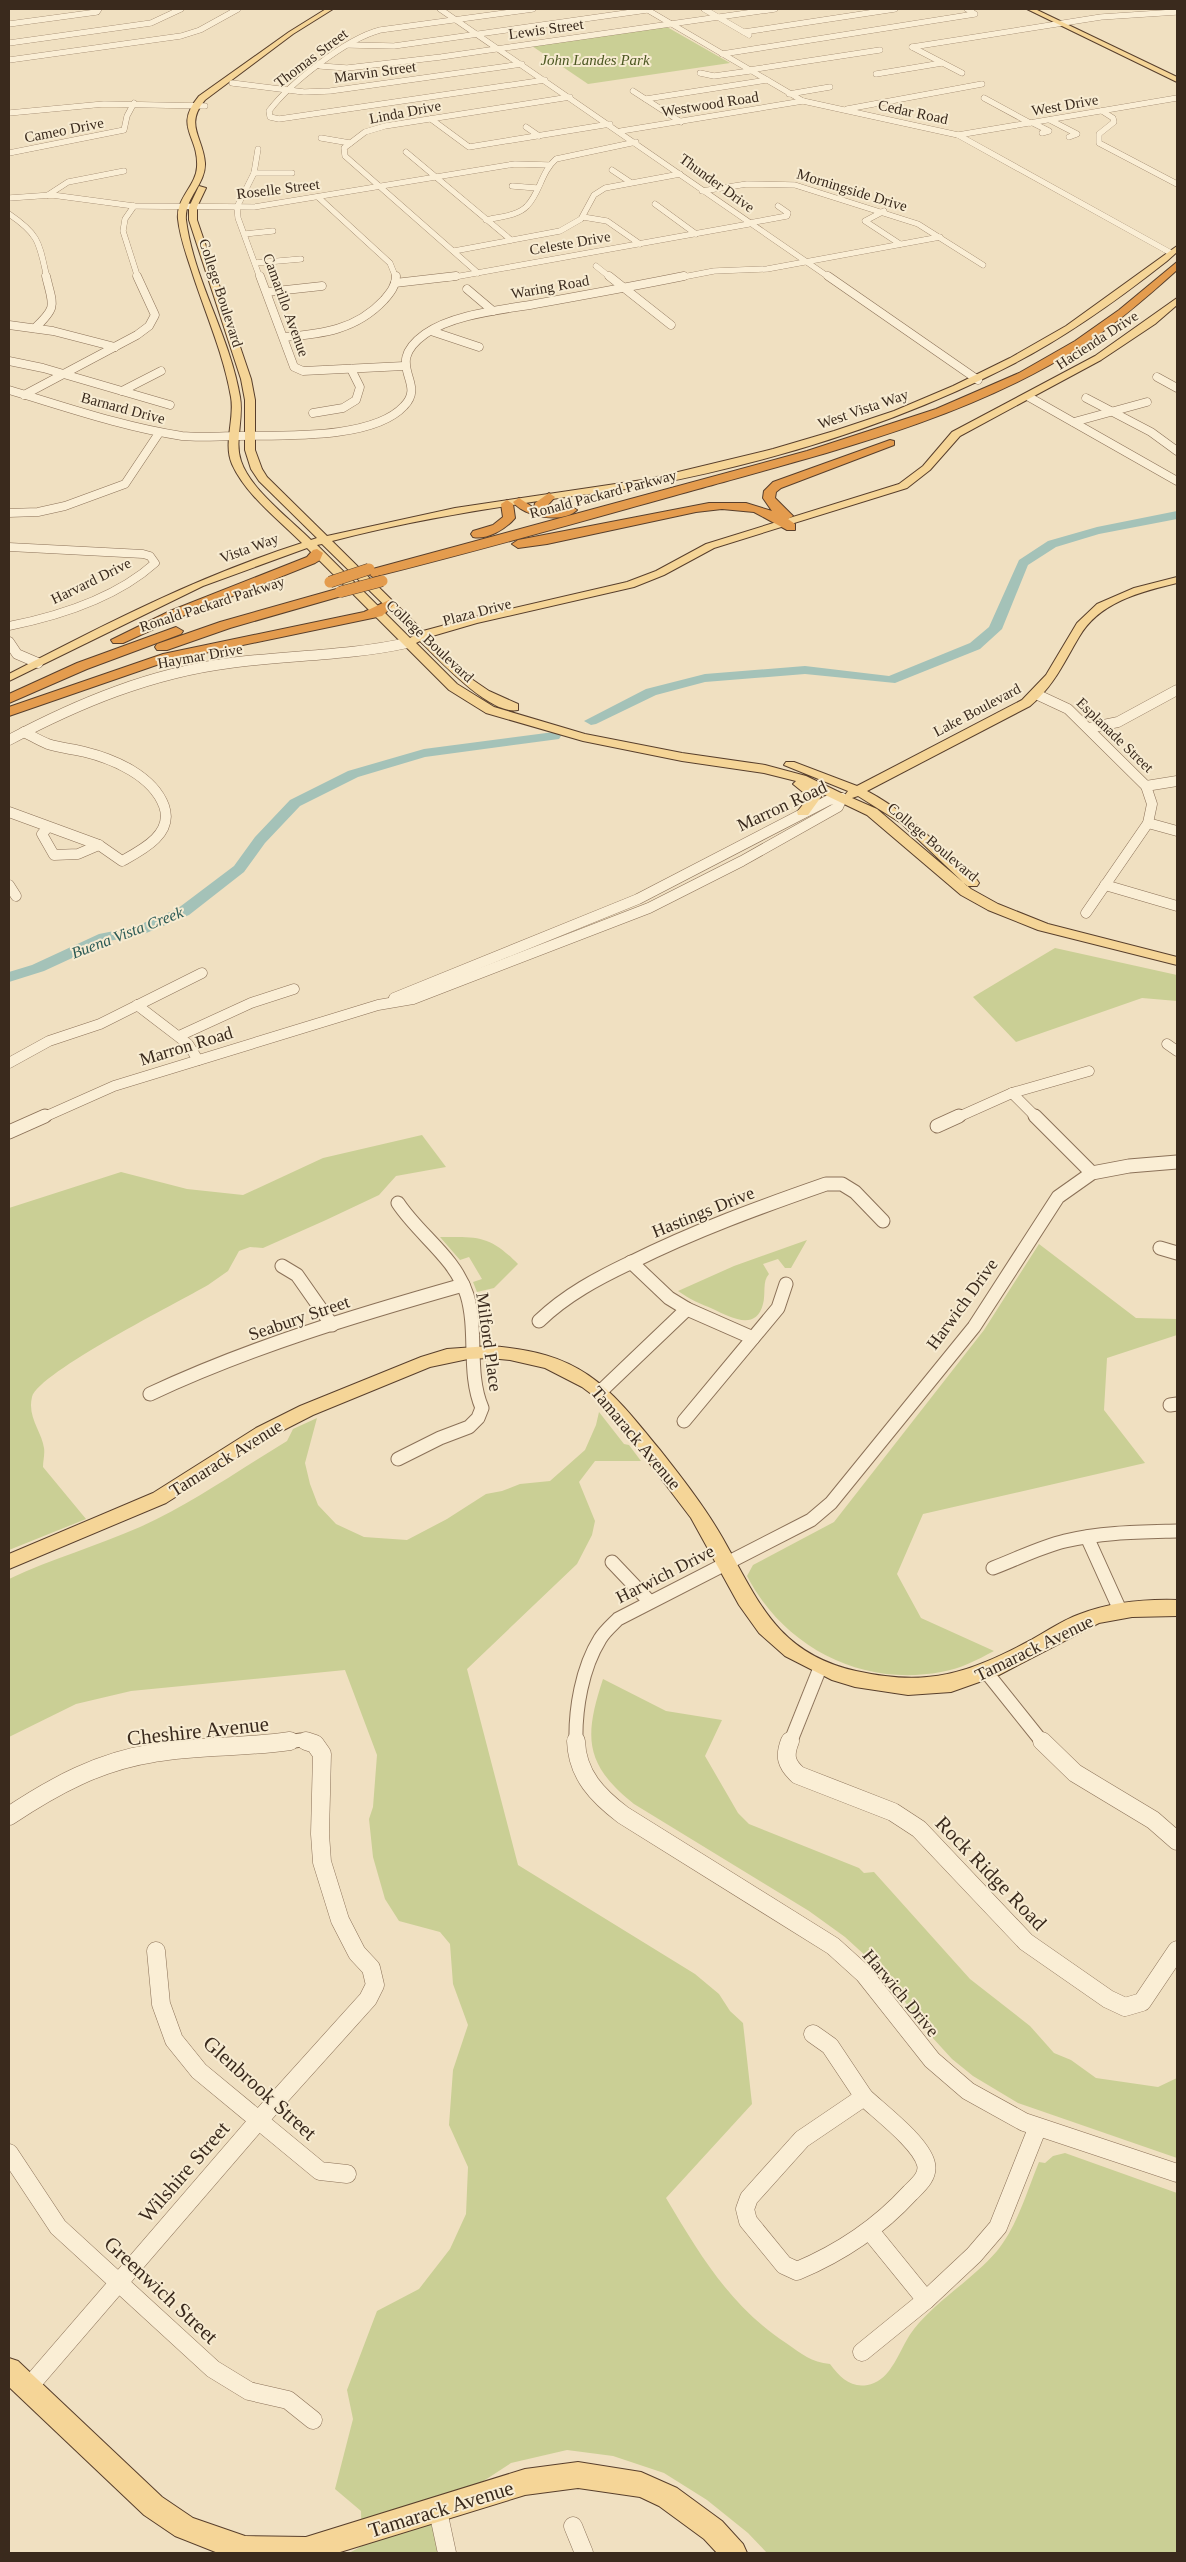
<svg xmlns="http://www.w3.org/2000/svg" width="1186" height="2562" font-family="'Times New Roman',serif">
  <style>
    .green { fill: #cacf95 }
    .lines { fill: none; stroke-linecap: round; stroke-linejoin: round }
    .river { fill: #a4c2b8; fill-rule: evenodd }
    .minor-far4-casing { stroke: #8b7158; stroke-width: 6 }
    .minor-far3-casing { stroke: #8b7158; stroke-width: 9 }
    .minor-far2-casing { stroke: #8b7158; stroke-width: 11 }
    .minor-far1-casing { stroke: #8b7158; stroke-width: 15 }
    .minor-casing { stroke: #8b7158; stroke-width: 19 }
    .major-casing { stroke: #583f2c; stroke-width: 2 }
    .highway-casing { stroke: #583f2c; stroke-width: 2 }
    .minor-far4 { stroke: #faeed5; stroke-width: 5.5 }
    .minor-far3 { stroke: #faeed5; stroke-width: 8 }
    .minor-far2 { stroke: #faeed5; stroke-width: 10 }
    .minor-far1 { stroke: #faeed5; stroke-width: 13 }
    .minor { stroke: #faeed5; stroke-width: 18 }
    .major { fill: #f5d597; fill-rule: evenodd }
    .highway { fill: #e49c4e; fill-rule: evenodd }
    .highway-bridge-casing { stroke: #583f2c; stroke-width: 12; stroke-linecap: butt }
    .highway-bridge { stroke: #e49c4e; stroke-width: 11 }
    .labels { text-anchor: middle; stroke-width: 4; stroke-linejoin: round; paint-order: stroke }
    .far-street-label { font-size: 15px; fill: #3a2a1d; stroke: #f7ebd1 }
    .far-park-label { font-size: 15px; font-style: italic; fill: #4c5722; stroke: #f7ebd1 }
    .far-water-label { font-size: 16px; font-style: italic; fill: #2b5a55; stroke: #f7ebd1 }
    .street-label { font-size: 18px; fill: #3a2a1d; stroke: #f7ebd1 }
    .near-street-label { font-size: 21px; fill: #3a2a1d; stroke: #f7ebd1 }
  </style>
  <rect width="100%" height="100%" fill="#f0e0c1"/>
  <g class="green">
    <polygon points="667,27 730,63 588,84 532,46"/>
    <polygon points="1055,948 1177,975 1177,1001 1142,998 1016,1042 973,997"/>
    <path d="M422,1135L446,1167L396,1176L379,1195L326,1220L263,1248L250,1247L239,1251L228,1271L208,1285C179,1302 39,1372 32,1397C27,1417 42,1432 44,1448C45,1454 43,1461 43,1467L86,1519L9,1550V1208L121,1172L187,1189L243,1195L323,1158Z"/>
    <path d="M440,1237C479,1237 489,1235 518,1264L494,1288L477,1292L473,1282L482,1279L469,1257L460,1260Z"/>
    <path d="M807,1240L791,1268H785L778,1259L763,1264L769,1274C762,1281 766,1294 763,1304C756,1332 730,1317 713,1309C701,1304 689,1299 678,1291L734,1266Z"/>
    <path d="M1039,1244L1136,1318L1177,1319V1335L1107,1358L1104,1410L1145,1463L923,1514L897,1574L921,1618L994,1651C977,1660 960,1669 941,1672C861,1687 784,1647 747,1576L753,1565L834,1522L984,1330Z"/>
    <path d="M599,1412L624,1444L629,1445L641,1461H595L579,1482L595,1521L592,1535L577,1564L467,1669L518,1865L695,1974L719,1994L730,2011L743,2023L752,2104L666,2198C700,2255 730,2306 786,2343C802,2354 811,2362 830,2364C841,2379 854,2391 874,2383C894,2375 901,2345 914,2329C937,2300 972,2280 997,2251C1017,2227 1027,2191 1039,2162L1045,2163L1053,2156L1065,2153L1177,2193V2553H767L748,2533L707,2500L664,2473L613,2456L567,2450L511,2463L439,2510L447,2553H349L362,2546L361,2511L335,2489L353,2419L347,2390L377,2311L419,2289L450,2249L466,2214L468,2167L449,2125L453,2070L468,2025L453,1984L450,1944L440,1932L399,1921L385,1899L373,1857L369,1819L373,1807L377,1755L345,1670L131,1691L76,1704L9,1737V1579C51,1559 97,1546 140,1527C191,1504 239,1470 287,1441L293,1429L317,1418L305,1463L310,1484L318,1505L336,1524L364,1537L407,1540L447,1519L486,1494L502,1491L520,1484L550,1481L585,1450L596,1425Z"/>
    <path d="M603,1679L666,1711L722,1720L705,1756L738,1813L749,1824L859,1868L864,1873L874,1872L970,1979L1030,2026L1054,2053L1071,2060L1096,2078L1158,2087L1177,2078V2158L1018,2103L973,2076L952,2059L931,2036L880,1969L845,1937L809,1911L634,1804C584,1764 584,1737 603,1679Z"/>
  </g>
  <g class="lines">
    <g class="river">
      <polygon points="1177,511 1177,519 1099,534 1056,547 1028,565 1002,629 980,649 895,683 805,674 705,682 656,695 596,724 591,725 584,721 646,689 705,674 805,666 889,676 970,643 989,627 1019,560 1048,541 1097,527"/>
      <polygon points="554,732 559,733 561,736 559,739 425,757 358,777 300,806 265,843 244,872 189,915 144,934 109,941 44,971 9,982 9,972 32,965 99,934 134,927 177,909 234,866 255,837 290,800 348,771 424,749"/>
    </g>
    <g class="minor-far4-casing">
      <g id="minor-far4">
        <polyline points="440,9 830,278"/>
        <path d="M533,9L380,30C346,39 290,83 269,111L270,117L279,119L545,80"/>
        <polyline points="646,9 803,101 958,135 1171,253"/>
        <polyline points="704,9 749,35"/>
        <polyline points="9,24 97,12 99,9"/>
        <polyline points="744,32 895,9"/>
        <polyline points="9,43 151,23 181,9"/>
        <polyline points="349,45 394,46 647,10"/>
        <polyline points="912,47 1101,17 1177,12"/>
        <polyline points="912,47 962,73"/>
        <polyline points="722,54 975,14 967,9"/>
        <polyline points="9,60 181,36 200,30 238,9"/>
        <polyline points="320,66 347,68 441,57 775,9"/>
        <polyline points="749,70 880,50"/>
        <polyline points="700,73 714,76 750,71"/>
        <polyline points="876,74 942,63"/>
        <polyline points="232,83 304,92 330,91 522,64"/>
        <polyline points="633,91 681,122"/>
        <polyline points="789,94 830,87"/>
        <polyline points="984,98 1030,123"/>
        <polyline points="646,99 767,80"/>
        <polyline points="847,109 982,84"/>
        <polyline points="1102,111 1113,118 1114,122 1099,134 1099,143 1177,184"/>
        <polyline points="9,113 104,104 205,106"/>
        <polyline points="431,119 469,147 610,124"/>
        <polyline points="1050,120 1077,134 1069,137"/>
        <polyline points="1033,123 1049,131 1042,133"/>
        <polyline points="526,127 539,136"/>
        <polyline points="621,131 803,101"/>
        <polyline points="958,135 1177,98"/>
        <polyline points="321,138 350,143"/>
        <polyline points="258,149 254,173 237,207 238,218 260,278"/>
        <polyline points="406,152 511,240"/>
        <polyline points="9,153 124,130 127,116 134,103"/>
        <polyline points="612,170 630,182"/>
        <polyline points="254,173 292,173"/>
        <polyline points="512,186 537,188"/>
        <polyline points="702,191 747,184 795,185 918,224 983,265"/>
        <polyline points="48,195 68,182 124,171"/>
        <polyline points="318,197 390,263 396,278"/>
        <polyline points="9,198 52,195 134,206 254,207 515,164 549,165"/>
        <polyline points="655,204 696,234"/>
        <polyline points="134,206 125,219 123,231 138,278"/>
        <polyline points="884,211 865,221 900,244"/>
        <path d="M9,214C40,235 39,243 47,278"/>
        <polyline points="583,217 607,221 640,244"/>
        <path d="M486,220C498,217 518,216 527,206C540,193 541,172 556,159L636,142"/>
        <polyline points="749,223 787,216 788,213 778,206"/>
        <polyline points="245,234 273,231"/>
        <polyline points="454,251 560,231 581,219 594,195 605,188 680,174"/>
        <polyline points="255,263 301,259"/>
        <polyline points="596,266 611,278"/>
        <polyline points="478,273 345,156 344,148 365,132 385,126 570,97"/>
        <polyline points="449,278 749,224"/>
        <polyline points="678,278 714,271 767,269 940,237"/>
      </g>
    </g>
    <g class="minor-far3-casing">
      <g id="minor-far3">
        <polyline points="260,276 294,367 303,371 404,366"/>
        <polyline points="609,276 671,325"/>
        <polyline points="828,276 978,380"/>
        <polyline points="395,283 456,276"/>
        <polyline points="467,289 493,311"/>
        <polyline points="267,292 322,286"/>
        <polyline points="9,325 53,331 115,347"/>
        <path d="M35,328C58,306 53,306 46,276"/>
        <polyline points="431,331 479,347"/>
        <path d="M284,337C322,334 356,330 384,300C390,293 396,286 396,276"/>
        <polyline points="9,361 43,368 170,405"/>
        <polyline points="1157,377 1177,388"/>
        <path d="M9,390C66,407 123,427 182,436C200,438 220,436 239,436C281,435 373,440 404,406C428,382 382,365 425,334C453,314 502,310 535,304C585,295 635,286 684,276"/>
        <polyline points="122,391 161,371"/>
        <polyline points="24,395 137,335 149,326 155,315 137,276"/>
        <polyline points="1029,397 1177,481"/>
        <polyline points="1086,398 1151,432 1177,451"/>
        <polyline points="313,413 343,408 356,400 360,387 351,369"/>
        <polyline points="1074,422 1147,402"/>
        <polyline points="9,513 38,512 65,506 125,484 159,433"/>
        <path d="M9,547L143,554L150,556L155,563C116,598 59,616 9,626"/>
      </g>
    </g>
    <g class="minor-far2-casing">
      <g id="minor-far2">
        <polyline points="9,642 17,654 38,663"/>
        <polyline points="1038,695 1068,709 1146,786 1152,804 1148,823 1086,913"/>
        <polyline points="1089,728 1118,722 1177,690"/>
        <path d="M9,740C79,703 151,673 230,663C289,655 348,656 407,643"/>
        <polyline points="1146,786 1177,781"/>
        <path d="M9,812L99,845L122,861C142,850 174,834 164,806C153,776 114,759 85,752C73,749 60,748 48,744C40,741 32,736 24,732"/>
        <polyline points="1148,823 1177,831"/>
        <polyline points="48,827 42,834 54,855 78,854 99,845"/>
        <polyline points="9,885 16,896"/>
        <polyline points="1105,885 1177,906"/>
        <polyline points="394,998 638,899 829,800 842,798"/>
        <polyline points="137,1005 188,1044 198,1060"/>
        <polyline points="179,1036 251,1003 294,989"/>
        <polyline points="1167,1044 1177,1051"/>
        <polyline points="9,1063 49,1041 100,1024 202,973"/>
        <polyline points="1012,1093 1037,1118"/>
        <polyline points="42,1118 114,1086 378,1005 413,999 649,908 742,861 838,807 842,798"/>
        <polyline points="956,1118 1012,1093 1089,1071"/>
      </g>
    </g>
    <g class="minor-far1-casing">
      <g id="minor-far1">
        <polyline points="1035,1116 1092,1173"/>
        <polyline points="937,1126 959,1116"/>
        <polyline points="9,1132 45,1116"/>
        <path d="M398,1203C419,1235 455,1257 467,1295C478,1331 467,1373 482,1408L478,1418L469,1427L440,1438L398,1459"/>
        <polyline points="1160,1248 1177,1253"/>
        <polyline points="631,1262 669,1298 687,1309 753,1338"/>
        <polyline points="282,1266 297,1275 332,1325"/>
        <path d="M539,1321C566,1295 598,1278 632,1262C694,1231 760,1207 826,1184H842L855,1192L883,1221"/>
        <polyline points="600,1392 687,1309"/>
        <path d="M150,1394C250,1347 357,1315 463,1285"/>
        <polyline points="1170,1405 1177,1404"/>
        <polyline points="684,1421 778,1308 786,1284"/>
        <polyline points="1087,1537 1120,1610"/>
        <polyline points="612,1562 650,1602"/>
        <path d="M993,1568C1017,1559 1040,1547 1065,1541C1102,1532 1140,1532 1177,1531"/>
        <polyline points="987,1673 1043,1743"/>
        <polyline points="281,1743 301,1740 311,1743"/>
        <path d="M576,1743C575,1709 582,1668 600,1639C604,1632 612,1625 618,1619L811,1520L831,1503L974,1327L1058,1197L1092,1173L1129,1166L1177,1162"/>
        <polyline points="790,1743 820,1668"/>
      </g>
    </g>
    <g class="minor-casing">
      <g id="minor">
        <path d="M576,1741C577,1775 598,1796 623,1815L833,1946L864,1974L932,2060L968,2091L1024,2122L1177,2173"/>
        <path d="M790,1741C784,1756 786,1764 798,1775L893,1812L919,1829L1026,1942L1108,1999L1125,2007L1142,2002L1177,1950"/>
        <polyline points="1042,1741 1075,1773 1153,1820 1177,1841"/>
        <path d="M9,1816C54,1786 100,1761 154,1753C199,1745 245,1748 290,1741"/>
        <polyline points="156,1951 161,2004 174,2040 199,2071 320,2171 347,2174"/>
        <polyline points="813,2034 830,2046 864,2097"/>
        <path d="M864,2097C881,2113 921,2143 926,2164C929,2176 918,2185 910,2193C878,2228 840,2253 797,2271L784,2265L748,2221L745,2209L749,2198L802,2139Z"/>
        <polyline points="9,2153 58,2227 213,2369 249,2391 288,2400 313,2420"/>
        <polyline points="870,2231 926,2300"/>
        <polyline points="862,2352 926,2300 974,2255 998,2227 1037,2129"/>
        <polyline points="27,2389 259,2120 368,1999 375,1985 371,1968 357,1953 340,1920 322,1862 320,1834 322,1754 315,1744 306,1741"/>
        <polyline points="438,2511 447,2553"/>
        <polyline points="573,2526 584,2553"/>
      </g>
    </g>
    <g class="major-casing">
      <g id="major">
        <path d="M326,9H333L293,34L205,100C184,125 203,137 205,163C206,184 184,198 186,220C194,281 230,336 240,397C244,419 234,441 241,461C250,489 290,519 311,540L317,538L259,481L251,469L245,450V400L241,379L189,220V207L199,186L206,188L197,207V220L251,379L255,400V450L262,469L267,477L327,536L455,508L649,479L773,449L834,431L894,411L953,386L1010,358L1066,326L1177,246V252L1167,261C1120,298 1069,335 1015,363C901,422 776,461 650,485C618,491 585,494 552,499C478,510 404,522 332,541L423,631L475,617L627,582L656,571L706,544L899,484L923,466L952,432L1095,356L1177,298V305L1155,324L1101,360L960,436L930,470L907,488L714,548L664,575L634,587L477,623L429,637L470,678L489,691L518,704V710C491,716 438,659 420,641L416,643L457,684L494,707L585,734L682,753L765,765L806,776L845,795L848,791L784,765L786,762H794L857,786L1022,700L1046,675L1077,623L1097,604L1134,588L1177,577V583C1140,592 1099,602 1079,637C1064,662 1054,686 1030,706L867,791C914,816 937,847 977,880L979,883L977,886H967L901,823L858,796L852,798L877,809L971,889L998,904L1048,924L1177,957V965L1038,930L988,910L961,895L867,815L819,792L821,797L808,815H798L797,812L809,797L793,784L796,781L764,773L682,761L583,741L486,713L449,690L307,548L203,586L9,681V674C105,624 199,576 302,543C278,519 246,495 232,464C223,443 235,419 231,397C224,356 207,317 194,278C188,259 180,239 178,219C176,198 196,186 197,167C199,135 173,128 199,96L289,32ZM322,544L415,635L410,638L317,545Z"/>
        <polygon points="1027,9 1035,9 1177,77 1177,82"/>
        <path d="M489,1346C580,1352 606,1383 660,1450C682,1478 704,1506 722,1537C758,1600 776,1653 856,1671C928,1687 967,1674 1031,1640C1047,1631 1063,1620 1080,1614C1112,1602 1143,1599 1177,1600V1616L1132,1617L1099,1623L999,1675L951,1692L908,1695L855,1687L832,1680L785,1656L759,1633L739,1605L691,1518L625,1431L598,1399L582,1387L545,1368L510,1360L489,1358L468,1359L430,1367L313,1415L268,1438L166,1503L9,1569V1554L153,1493L256,1428L300,1406L421,1357L447,1349Z"/>
        <polygon points="9,2358 18,2361 162,2497 193,2518 245,2536 306,2537 525,2469 578,2462 641,2472 677,2488 722,2521 743,2544 747,2553 717,2553 704,2539 659,2506 640,2497 578,2488 525,2495 337,2553 218,2553 175,2536 144,2515 9,2387"/>
      </g>
    </g>
    <g class="highway-casing">
      <g id="highway">
        <path d="M1177,262V270C1147,297 1116,324 1082,346C965,420 829,452 698,489C590,519 482,550 373,577L367,573L369,570L807,451L936,409L1019,373L1075,341L1119,310Z"/>
        <polygon points="890,440 894,441 894,445 781,488 776,492 775,498 793,516 788,519 795,524 795,530 787,530 754,512 722,509 696,512 547,544 518,548 512,544 518,540 709,503 746,503 772,511 763,498 764,491 773,482"/>
        <path d="M549,493L555,497L546,507L555,509L571,506L577,510C563,524 524,517 513,502L519,498L534,508L535,503Z"/>
        <path d="M507,500L513,504L515,518C506,529 487,540 473,537L471,534L473,531L493,525L503,517L501,504Z"/>
        <polygon points="317,549 323,553 320,560 315,563 180,617 123,643 113,643 111,640 170,611 307,557 313,550"/>
        <polygon points="340,588 346,592 345,595 230,628 167,650 157,650 155,647 157,644 220,622"/>
        <polygon points="389,600 395,604 382,616 171,660 9,716 9,707 163,654 364,612"/>
        <polygon points="176,627 183,631 181,634 87,669 9,703 9,694 77,663"/>
      </g>
    </g>
    <use href="#minor-far4" class="minor-far4"/>
    <use href="#minor-far3" class="minor-far3"/>
    <use href="#minor-far2" class="minor-far2"/>
    <use href="#minor-far1" class="minor-far1"/>
    <use href="#minor" class="minor"/>
    <use href="#major" class="major"/>
    <use href="#highway" class="highway"/>
    <g class="highway-bridge-casing">
      <g id="highway-bridge">
        <polyline points="330,582 369,569"/>
        <polyline points="340,592 382,581"/>
      </g>
    </g>
    <use href="#highway-bridge" class="highway-bridge"/>
  </g>
  <g class="labels">
    <g class="far-street-label">
      <text transform="translate(546 29) rotate(-8)" y="5">Lewis Street</text>
      <text transform="translate(311 58) rotate(-37)" y="5">Thomas Street</text>
      <text transform="translate(375 72) rotate(-8)" y="5">Marvin Street</text>
      <text transform="translate(710 104) rotate(-9)" y="5">Westwood Road</text>
      <text transform="translate(1065 105) rotate(-10)" y="5">West Drive</text>
      <text transform="translate(405 112) rotate(-11)" y="5">Linda Drive</text>
      <text transform="translate(913 112) rotate(12)" y="5">Cedar Road</text>
      <text transform="translate(64 130) rotate(-11)" y="5">Cameo Drive</text>
      <text transform="translate(717 183) rotate(36)" y="5">Thunder Drive</text>
      <text transform="translate(278 189) rotate(-7)" y="5">Roselle Street</text>
      <text transform="translate(852 190) rotate(17)" y="5">Morningside Drive</text>
      <text transform="translate(570 243) rotate(-10)" y="5">Celeste Drive</text>
      <text transform="translate(550 287) rotate(-10)" y="5">Waring Road</text>
      <text transform="translate(221 293) rotate(72)" y="5">College Boulevard</text>
      <text transform="translate(286 305) rotate(70)" y="5">Camarillo Avenue</text>
      <text transform="translate(1097 340) rotate(-33)" y="5">Hacienda Drive</text>
      <text transform="translate(123 408) rotate(15)" y="5">Barnard Drive</text>
      <text transform="translate(863 409) rotate(-19)" y="5">West Vista Way</text>
      <text transform="translate(603 494) rotate(-15)" y="5">Ronald Packard Parkway</text>
      <text transform="translate(249 548) rotate(-20)" y="5">Vista Way</text>
      <text transform="translate(91 581) rotate(-26)" y="5">Harvard Drive</text>
      <text transform="translate(212 604) rotate(-18)" y="5">Ronald Packard Parkway</text>
      <text transform="translate(477 612) rotate(-15)" y="5">Plaza Drive</text>
      <text transform="translate(430 641) rotate(43)" y="5">College Boulevard</text>
      <text transform="translate(200 656) rotate(-10)" y="5">Haymar Drive</text>
      <text transform="translate(977 710) rotate(-28)" y="5">Lake Boulevard</text>
      <text transform="translate(1115 735) rotate(44)" y="5">Esplanade Street</text>
      <text transform="translate(933 842) rotate(40)" y="5">College Boulevard</text>
    </g>
    <g class="far-park-label">
      <text x="595" y="65">John Landes Park</text>
    </g>
    <g class="far-water-label">
      <text transform="translate(127 932) rotate(-21)" y="6">Buena Vista Creek</text>
    </g>
    <g class="street-label">
      <text transform="translate(782 806) rotate(-25)" y="6">Marron Road</text>
      <text transform="translate(186 1046) rotate(-17)" y="6">Marron Road</text>
      <text transform="translate(703 1212) rotate(-22)" y="6">Hastings Drive</text>
      <text transform="translate(962 1304) rotate(-54)" y="6">Harwich Drive</text>
      <text transform="translate(299 1318) rotate(-19)" y="6">Seabury Street</text>
      <text transform="translate(489 1342) rotate(82)" y="6">Milford Place</text>
      <text transform="translate(636 1438) rotate(50)" y="6">Tamarack Avenue</text>
      <text transform="translate(226 1458) rotate(-32)" y="6">Tamarack Avenue</text>
      <text transform="translate(665 1574) rotate(-27)" y="6">Harwich Drive</text>
      <text transform="translate(1034 1648) rotate(-26)" y="6">Tamarack Avenue</text>
      <text transform="translate(901 1993) rotate(50)" y="6">Harwich Drive</text>
    </g>
    <g class="near-street-label">
      <text transform="translate(198 1731) rotate(-6)" y="7">Cheshire Avenue</text>
      <text transform="translate(991 1873) rotate(46)" y="7">Rock Ridge Road</text>
      <text transform="translate(260 2088) rotate(42)" y="7">Glenbrook Street</text>
      <text transform="translate(184 2172) rotate(-49)" y="7">Wilshire Street</text>
      <text transform="translate(161 2290) rotate(43)" y="7">Greenwich Street</text>
      <text transform="translate(441 2509) rotate(-17)" y="7">Tamarack Avenue</text>
    </g>
  </g>
  <rect width="1186" height="2562" fill="none" stroke="#3a2a1d" stroke-width="20"/>
</svg>
